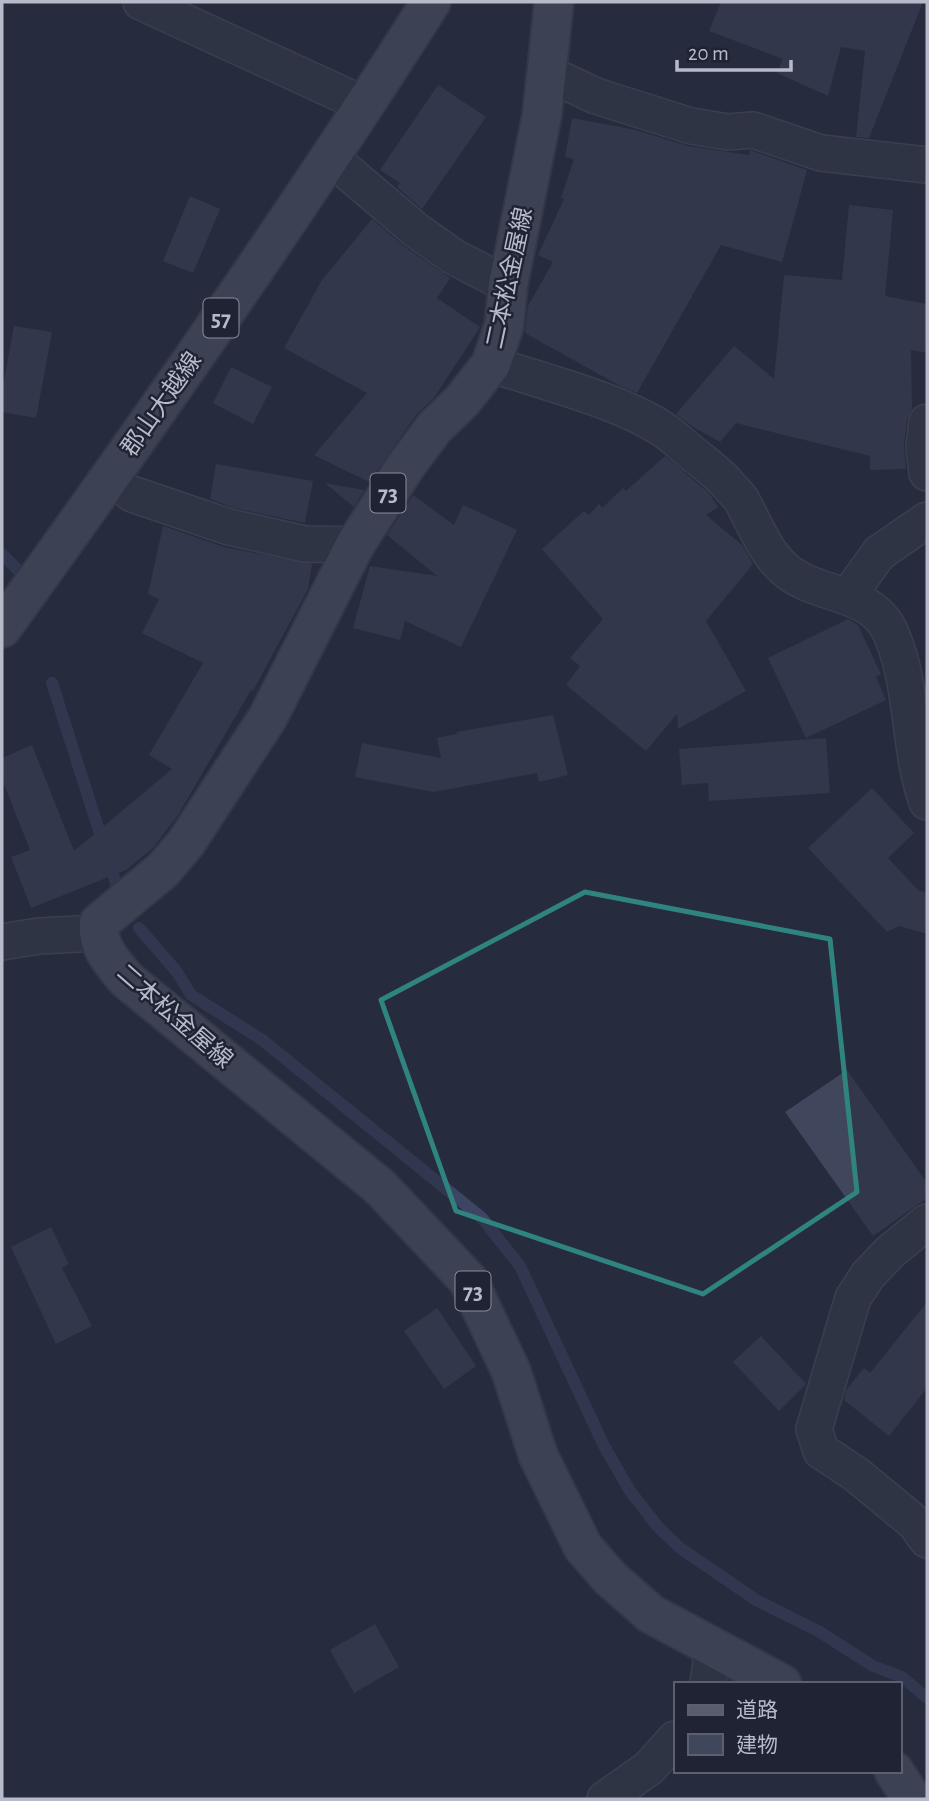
<svg xmlns="http://www.w3.org/2000/svg" width="929" height="1801" font-family="'Alegreya Sans','Noto Sans JP',sans-serif">
  <style>
    .lines { fill: none; stroke-linecap: round; stroke-linejoin: round }
    .stream { stroke: #3d4565; stroke-width: 12 }
    .building { fill: #40465b }
    .street-casing { stroke: #525666; stroke-width: 38 }
    .primary-casing { stroke: #434757; stroke-width: 42 }
    .street { stroke: #3a3e4e; stroke-width: 35 }
    .primary { stroke: #585d6e; stroke-width: 38 }
    .marked { fill: none; stroke: #308480; stroke-width: 5; stroke-linejoin: round }
    .labels { text-anchor: middle; stroke-width: 5; stroke-linejoin: round; paint-order: stroke }
    .shield { fill: #1f2333; stroke: #898d9c; stroke-width: 2 }
    .shield-label { font-size: 23px; font-weight: bold; fill: #b6bac9 }
    .street-label { font-size: 24px; fill: #b6bac9; stroke: #1f2333 }
  </style>
  <rect width="100%" height="100%" fill="#262b3e"/>
  <g class="lines">
    <g class="stream">
      <polyline points="2,554 22,574"/>
      <polyline points="52,683 117,887"/>
      <polyline points="139,928 177,972 191,995 261,1039 482,1218 520,1266 604,1446 630,1491 659,1528 680,1548 756,1600 818,1631 873,1666 902,1677 927,1698"/>
    </g>
  </g>
  <g class="building">
    <polygon points="721,2 923,2 869,138 856,137 865,51 841,47 828,96 777,73 783,59 709,31"/>
    <polygon points="438,85 486,117 422,209 397,187 400,183 380,170"/>
    <polygon points="572,118 636,130 688,146 749,155 750,150 807,170 782,262 721,245 637,393 620,386 525,333 528,306 553,262 538,255 564,199 561,198 574,159 565,157"/>
    <polygon points="190,196 220,209 193,273 163,261"/>
    <polygon points="849,205 893,210 885,296 927,304 927,353 911,350 912,409 907,420 904,445 906,469 870,470 870,456 736,423 720,442 693,427 676,414 734,346 774,379 784,275 842,280"/>
    <polygon points="372,219 405,247 450,278 437,298 480,327 434,398 416,415 369,482 314,455 367,393 284,348 322,280"/>
    <polygon points="14,326 52,332 36,418 2,412 2,391"/>
    <polygon points="231,367 272,387 253,424 213,403"/>
    <polygon points="665,456 709,493 718,507 706,515 742,545 753,564 706,621 746,691 678,729 677,714 646,751 566,685 580,666 570,658 603,619 542,549 584,511 589,515 599,504 602,508 623,488 626,491"/>
    <polygon points="216,464 313,481 305,523 234,508 210,499"/>
    <polygon points="325,483 364,490 354,507"/>
    <polygon points="413,495 454,525 463,505 517,530 461,647 405,621 400,640 353,628 370,566 437,576 387,535"/>
    <polygon points="163,526 224,547 312,564 308,589 253,691 251,690 178,815 153,848 126,870 31,908 11,857 30,850 2,779 2,758 32,745 74,851 172,769 149,755 203,663 142,633 159,599 148,594"/>
    <polygon points="848,619 858,625 881,674 876,677 886,700 806,738 768,658"/>
    <polygon points="553,715 568,775 539,782 537,773 433,792 355,777 362,743 441,758 437,738 457,734 457,732"/>
    <polygon points="826,738 830,793 709,801 708,783 682,785 679,749"/>
    <polygon points="872,788 914,833 888,858 918,890 927,893 927,934 899,926 887,932 808,848"/>
    <polygon points="847,1070 927,1183 927,1198 873,1236 785,1112"/>
    <polygon points="51,1227 69,1264 62,1268 92,1326 56,1344 11,1247"/>
    <polygon points="927,1302 927,1388 889,1436 844,1400 846,1390 864,1368 870,1373"/>
    <polygon points="437,1308 476,1366 444,1389 404,1331"/>
    <polygon points="761,1336 806,1384 779,1411 733,1362"/>
    <polygon points="375,1624 399,1667 354,1693 330,1650"/>
  </g>
  <g class="lines">
    <g class="street-casing">
      <g id="street">
        <polyline points="141,2 365,105"/>
        <polyline points="545,72 596,96 691,126 728,132 753,130 821,153 927,165"/>
        <polyline points="331,158 417,231 454,257 508,285"/>
        <path d="M491,364C543,382 619,400 664,430C676,438 686,449 697,457C707,465 716,472 725,481C730,488 738,494 742,501C756,526 765,554 788,572C822,598 874,590 892,636C914,689 908,749 927,802"/>
        <polyline points="927,422 924,447 927,473"/>
        <polyline points="132,494 229,527 305,544 355,545"/>
        <polyline points="848,596 879,553 927,520"/>
        <polyline points="2,942 39,936 98,933"/>
        <polyline points="927,1222 890,1252 868,1275 853,1298 814,1429 821,1451 857,1475 915,1523 927,1540"/>
        <polyline points="708,1684 713,1647"/>
        <polyline points="605,1799 649,1768 675,1739"/>
      </g>
    </g>
    <g class="primary-casing">
      <g id="primary">
        <path d="M554,2L542,115L508,285L504,326L491,364L462,401L434,428L405,467L355,545L268,717L186,843L163,870L99,923C97,947 112,962 126,979L380,1187L468,1280L511,1371L538,1455L583,1547L610,1578L651,1614L782,1684"/>
        <path d="M2,628C150,423 295,216 431,2"/>
        <polyline points="894,1771 912,1799"/>
      </g>
    </g>
    <use href="#street" class="street"/>
    <use href="#primary" class="primary"/>
  </g>
  <path d="M0 0H929V1801H0ZM585,892L830,939L857,1192L703,1294L456,1211L381,1000Z" fill="#262b3e" fill-opacity=".55" fill-rule="evenodd"/>
  <path class="marked" d="M585,892L830,939L857,1192L703,1294L456,1211L381,1000Z"/>
  <g class="labels">
    <g class="shield">
      <rect x="203.5" y="298.5" width="35" height="39" rx="5"/>
      <rect x="370.5" y="473.5" width="35" height="39" rx="5"/>
      <rect x="455.5" y="1271.5" width="35" height="39" rx="5"/>
    </g>
    <g class="shield-label">
      <text x="221" y="326">57</text>
      <text x="388" y="501">73</text>
      <text x="473" y="1299">73</text>
    </g>
    <g class="street-label">
      <text transform="translate(509 278) rotate(-78)" y="8">二本松金屋線</text>
      <text transform="translate(161 404) rotate(-55)" y="8">郡山大越線</text>
      <text transform="translate(175 1016) rotate(41)" y="8">二本松金屋線</text>
    </g>
  </g>
  <rect width="929" height="1801" fill="none" stroke="#b6bac9" stroke-width="7"/>
  <rect x="674" y="1682" width="228" height="91" fill="#1f2333" stroke="#5b5f6f" stroke-width="2"/>
  <rect x="688" y="1705" width="35" height="10" fill="#585d6e" stroke="#5b5f6f" stroke-width="2"/>
  <text x="736" y="1717" font-size="21" fill="#b6bac9">道路</text>
  <rect x="688" y="1734" width="35" height="21" fill="#40465b" stroke="#5b5f6f" stroke-width="2"/>
  <text x="736" y="1752" font-size="21" fill="#b6bac9">建物</text>
  <path d="M677 60v10h114v-10" fill="none" stroke="#b6bac9" stroke-width="3.5"/>
  <text x="688" y="60" font-size="21" fill="#b6bac9" stroke="#1f2333" stroke-width="5" paint-order="stroke">20 m</text>
</svg>
